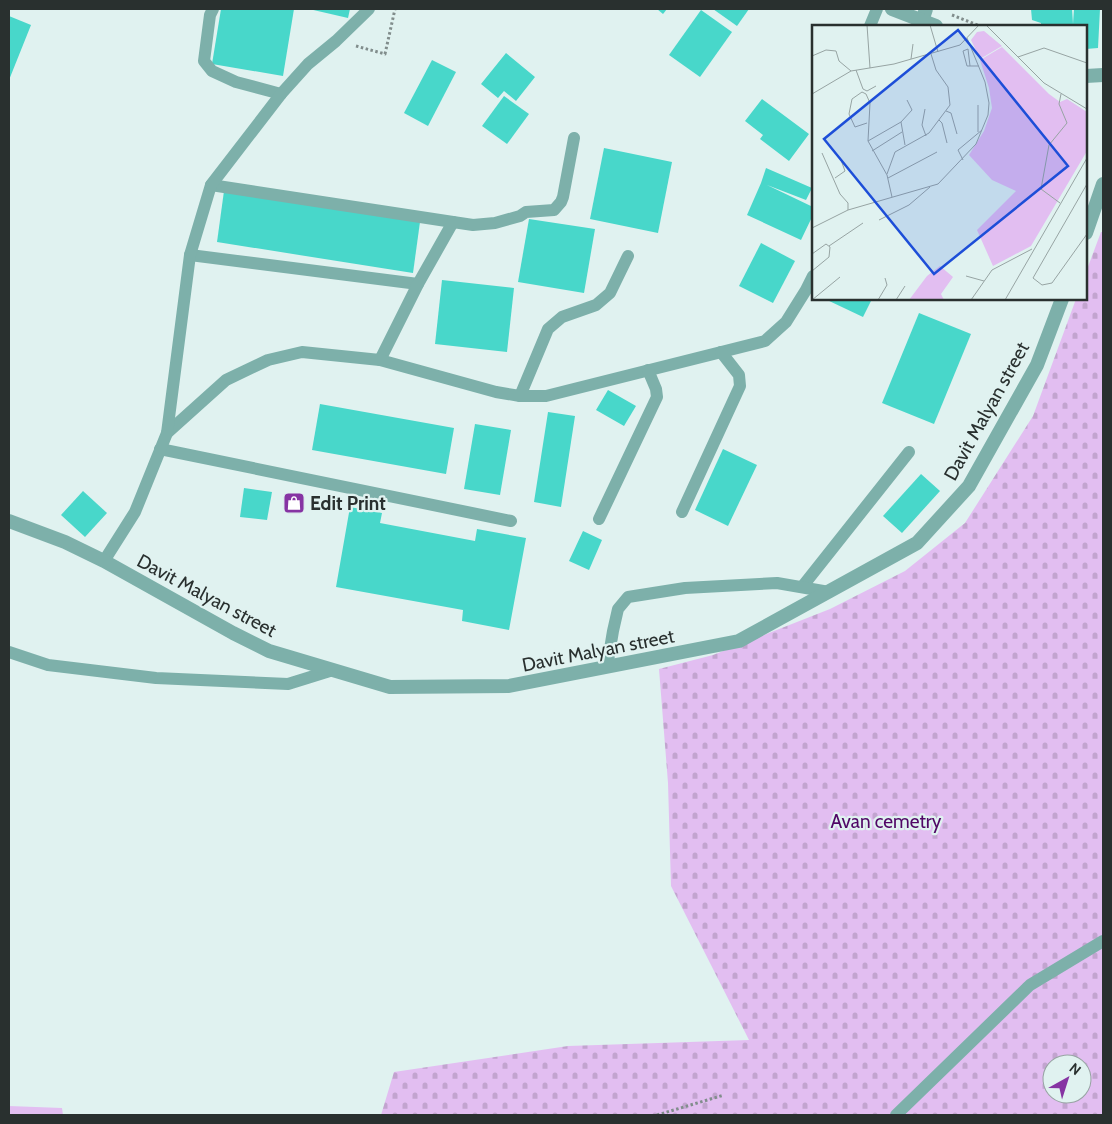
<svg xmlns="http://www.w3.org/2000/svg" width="1112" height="1124" font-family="Cabin,sans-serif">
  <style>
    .grass { fill: #e2bef1 }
    .cemetery { fill: url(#cemetery-stones); fill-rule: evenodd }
    .building { fill: #48d7ca }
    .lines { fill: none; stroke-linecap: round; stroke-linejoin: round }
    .path { stroke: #818d8c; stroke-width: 3; stroke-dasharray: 2.5 2.5; stroke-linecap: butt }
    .service { stroke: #7db0aa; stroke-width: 12 }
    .minor { stroke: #7db0aa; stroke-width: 14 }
    .tertiary { stroke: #7db0aa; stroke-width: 14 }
    .labels { text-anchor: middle; stroke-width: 4.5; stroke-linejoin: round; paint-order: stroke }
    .street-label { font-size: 19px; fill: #29302f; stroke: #e0f2f0 }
    .poi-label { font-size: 19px; font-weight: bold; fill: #29302f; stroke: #e0f2f0; text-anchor: start }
    .park-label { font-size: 19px; fill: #500766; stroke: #e0f2f0 }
    .inset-road { fill: none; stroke: #97a4a3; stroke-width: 1 }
    .view { fill: #1d4ed8; fill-opacity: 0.15; stroke: #1d4ed8; stroke-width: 2.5 }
    .inset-edge { fill: none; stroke: #29302f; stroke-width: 2.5 }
  </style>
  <defs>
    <pattern id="cemetery-stones" width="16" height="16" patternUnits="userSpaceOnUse" patternTransform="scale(1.25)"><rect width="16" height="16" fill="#e2bef1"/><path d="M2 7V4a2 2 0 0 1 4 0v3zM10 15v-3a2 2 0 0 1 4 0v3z" fill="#c2a4cf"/></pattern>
  </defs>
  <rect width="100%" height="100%" fill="#e0f2f0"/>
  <polygon class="grass" points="9,1106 62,1108 63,1115 9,1115"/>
  <path class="cemetery" d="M1101,232H1103V1115H381L394,1072L568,1046L749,1040L671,886L668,783L659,669L713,655L830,609L905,571L965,523L1033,416L1076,299H1086V272ZM1052,1064H1082V1094H1052Z"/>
  <g class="building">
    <polygon points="221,9 294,9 283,76 212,64"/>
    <polygon points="309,9 350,9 348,18"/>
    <polygon points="657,9 667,9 663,14"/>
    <polygon points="713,9 749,9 737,26"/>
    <polygon points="1031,9 1072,9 1073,24 1074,9 1100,9 1098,48 1086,49 1086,26 1041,26 1041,23 1032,20"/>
    <polygon points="701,10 732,32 700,77 669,55"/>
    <polygon points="9,16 31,25 9,80"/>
    <polygon points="506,53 535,77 516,101 504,91 498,98 481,84"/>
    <polygon points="432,60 456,72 428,126 404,113"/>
    <polygon points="504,96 529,114 507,144 482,126"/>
    <polygon points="762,99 809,134 789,161 760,139 763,135 745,121"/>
    <polygon points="604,148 672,162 658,233 590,219"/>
    <polygon points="766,168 812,188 806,200 767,185 813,207 813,215 801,240 747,215 761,183"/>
    <polygon points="224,191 420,222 413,273 217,242"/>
    <polygon points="529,219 595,229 584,293 518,282"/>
    <polygon points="761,243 795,261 773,303 739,286"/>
    <polygon points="442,280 514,288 507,352 435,344"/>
    <polygon points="825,299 872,299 863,317"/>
    <polygon points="919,313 971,334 934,424 882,403"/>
    <polygon points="608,390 636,406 624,426 596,410"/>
    <polygon points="320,404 454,428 446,474 312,450"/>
    <polygon points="548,412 575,416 561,507 534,502"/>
    <polygon points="475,424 511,430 500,495 464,489"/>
    <polygon points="723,449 757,465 728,526 695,510"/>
    <polygon points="921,474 940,491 902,533 883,516"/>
    <polygon points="244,488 272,492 267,520 240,517"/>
    <polygon points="83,491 107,513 85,537 61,515"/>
    <polygon points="350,507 382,513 380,523 475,541 477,529 526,538 509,630 462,621 463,610 336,587"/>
    <polygon points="583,531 602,540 589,570 569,561"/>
  </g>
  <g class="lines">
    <g class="path">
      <polyline points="952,15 980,26"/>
      <polyline points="356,46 385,54 395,9"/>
      <polyline points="657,1115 724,1095"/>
    </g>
    <g class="service">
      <polyline points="213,9 210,15 204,61 212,71 236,82 281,94"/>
      <polyline points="870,26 877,9"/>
      <polyline points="211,185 453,222"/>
      <polyline points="190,255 418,284"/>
      <polyline points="380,360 418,284 453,222 473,225 495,223 520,216 526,212 554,210 561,202 563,197 574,138"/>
      <polyline points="520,396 548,329 562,317 596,305 610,293 628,256"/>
      <polyline points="167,433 226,380 268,360 302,352 380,360 496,392 520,396 546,396 765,341 786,322 806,290 813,276"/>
      <polyline points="160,449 511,521"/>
      <polyline points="682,512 740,386 739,375 721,352"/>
      <polyline points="599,519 657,397 656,389 648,370"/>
      <polyline points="104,561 135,512 167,433 190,255 211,185 281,94 308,64 336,41 369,9"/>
      <polyline points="802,587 909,452"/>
      <polyline points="9,652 48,665 156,678 288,684 333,670"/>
      <polyline points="607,667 613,631 618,609 628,597 685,588 777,583 829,592"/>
      <polyline points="896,1115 1030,985 1103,941"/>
    </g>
    <polyline class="minor" points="922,21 926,9"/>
    <g class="tertiary">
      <polyline points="892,9 936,26"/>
      <polyline points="1086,76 1103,75"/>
      <polyline points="1086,233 1103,184"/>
      <polyline points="9,521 65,542 104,561 233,633 269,651 390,687 509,686 739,641 917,543 969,486 1037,365 1062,299"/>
    </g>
  </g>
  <defs>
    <g id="shop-square" transform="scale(1.125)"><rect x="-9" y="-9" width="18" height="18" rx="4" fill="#8634a3" stroke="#e0f2f0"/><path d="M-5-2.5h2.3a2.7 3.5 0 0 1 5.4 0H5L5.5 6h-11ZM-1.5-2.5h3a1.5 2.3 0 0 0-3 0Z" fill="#fff"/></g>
  </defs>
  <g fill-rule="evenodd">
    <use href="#shop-square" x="294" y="503"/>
  </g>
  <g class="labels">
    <g class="street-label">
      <text transform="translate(986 411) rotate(-61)" y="7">Davit Malyan street</text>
      <text transform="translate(207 595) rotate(28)" y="7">Davit Malyan street</text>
      <text transform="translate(598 650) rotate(-11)" y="7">Davit Malyan street</text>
    </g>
    <g class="poi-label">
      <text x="310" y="510">Edit Print</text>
    </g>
    <g class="park-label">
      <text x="886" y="828">Avan cemetry</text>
    </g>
  </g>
  <g transform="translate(812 25)">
    <rect width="275" height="275" fill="#e0f2f0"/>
    <path d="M172,6L190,21L168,34L159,15L165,7ZM128,241L141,252L129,269L132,275H97L115,251Z" fill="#e2bef1"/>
    <path d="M190,22L237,69L248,77L255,74L275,87V126L219,221L181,241L165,205L204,166L180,155L157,130L172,106L180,83L177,63L168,35Z" fill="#e2bef1"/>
    <path class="inset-road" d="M55,0L58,43M118,0L126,27M174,0L232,58L275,84M0,31L14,25L24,26L27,36L39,46M206,32L232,23L275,38M99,34L101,19M158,41H155L151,26L156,24L158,41H167M44,45L51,64L55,66L64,61M0,69L39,46L82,39L148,20L167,0M166,80V107M113,84L110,100L114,111M134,86L139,88L145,109M127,95L130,98L135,118M55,98L43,102L37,89L40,74L50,67L54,69L58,78L56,116L75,150L80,172M56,116L89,97M93,120L89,97L100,85L95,75M60,126L90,107M10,128L28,169L36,178V185M151,135L146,125L170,105M75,149L83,127L117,108L138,80L136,62L124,45L119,29M23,153L33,146L29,135M76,153L125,127M275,159L221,253L230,260L240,258L275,209M248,178L229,164L237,120L255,98L247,79L249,69M67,195L97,180L118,162M0,203L36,185L126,159L164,119L176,90L177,78L173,57L155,13M17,221L51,198M0,229L14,219L18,222L17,232L0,246M154,251L172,256M0,275L28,252M66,275L75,260L73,253M84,275L93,261M159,275L180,245L220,224M193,275L275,133"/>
    <path class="view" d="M146,5L256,141L122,249L12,114Z"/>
    <rect width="275" height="275" class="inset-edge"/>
  </g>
  <rect width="1112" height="1124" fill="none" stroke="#29302f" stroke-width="20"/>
  <g transform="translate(1067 1079) rotate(39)"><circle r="24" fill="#e0f2f0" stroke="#97a4a3"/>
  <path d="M0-4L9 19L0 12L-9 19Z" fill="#8634a3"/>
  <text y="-8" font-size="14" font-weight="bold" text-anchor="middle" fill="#29302f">N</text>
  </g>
</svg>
